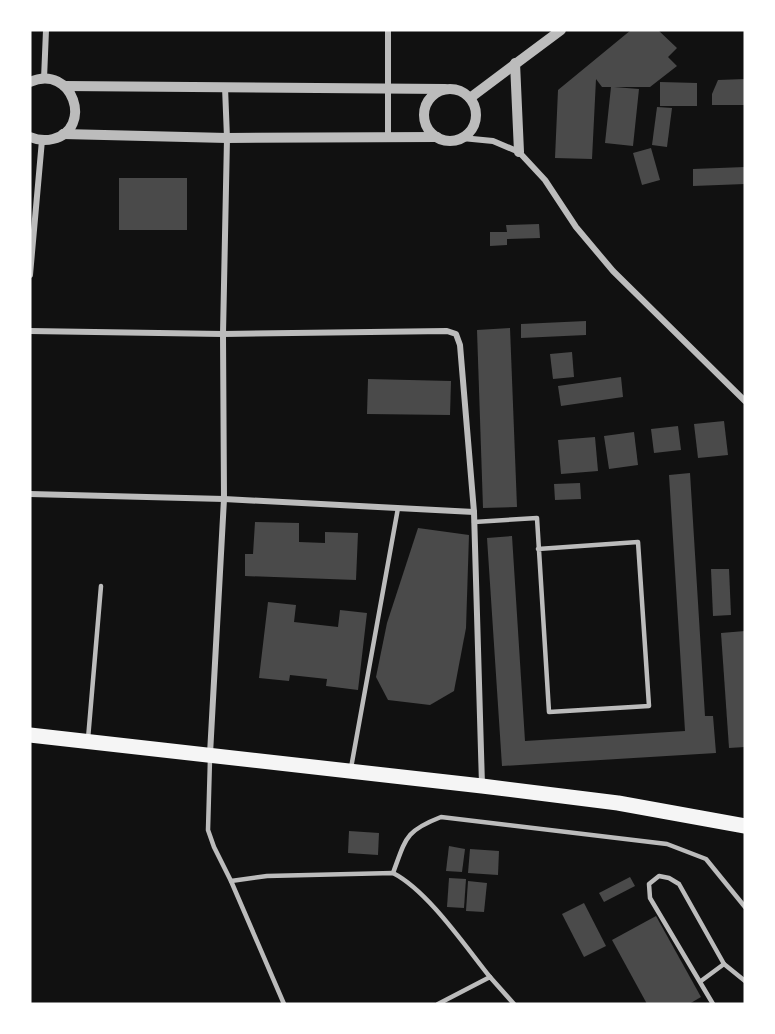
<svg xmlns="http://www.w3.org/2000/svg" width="775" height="1034" font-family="'PT Sans',sans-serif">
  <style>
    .building { fill: #4a4a4a }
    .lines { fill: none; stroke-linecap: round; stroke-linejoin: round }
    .service { stroke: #bcbcbc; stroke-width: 4.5 }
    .minor { stroke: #bcbcbc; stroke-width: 6 }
    .tertiary { stroke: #bcbcbc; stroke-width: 10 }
    .primary { stroke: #f5f5f5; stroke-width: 15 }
  </style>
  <rect width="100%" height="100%" fill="#111"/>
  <g class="building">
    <polygon points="631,30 658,30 677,48 668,57 677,66 650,87 614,87 639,89 633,146 605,143 611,87 602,87 596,79 592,159 555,158 558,90"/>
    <polygon points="745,79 745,105 712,105 712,94 718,80"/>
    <polygon points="660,82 697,83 697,106 660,106"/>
    <polygon points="657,107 672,108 667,147 652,145"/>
    <polygon points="651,148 660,180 642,185 633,153"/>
    <polygon points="745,167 745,184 693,186 693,169"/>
    <rect x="119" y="178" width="68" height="52"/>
    <polygon points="539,224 540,238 507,239 507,245 490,246 490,232 507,232 506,225"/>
    <polygon points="586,321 586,335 521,338 521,324"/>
    <polygon points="510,328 517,507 483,508 477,330"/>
    <polygon points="572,352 574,377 553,379 550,354"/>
    <polygon points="621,377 623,397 561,406 558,386"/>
    <polygon points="368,379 451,381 450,415 367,414"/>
    <polygon points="724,421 728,455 698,458 694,424"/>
    <polygon points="678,426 681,450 654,453 651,429"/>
    <polygon points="634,432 638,465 609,469 604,436"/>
    <polygon points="595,437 598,471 561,474 558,440"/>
    <polygon points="690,473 705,716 713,716 716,753 502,766 487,538 512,536 525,741 685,731 669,475"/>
    <polygon points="580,483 581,499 555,500 554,484"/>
    <polygon points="255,522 299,523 299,542 325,543 325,532 358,533 356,580 245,576 245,554 253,554"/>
    <polygon points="418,528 469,535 466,628 454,691 430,705 388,700 376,677 387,623"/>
    <polygon points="711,569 729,569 731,615 713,616"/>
    <polygon points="268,602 296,605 294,622 338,627 340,610 367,613 358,690 326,686 327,679 290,675 289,681 259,678"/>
    <polygon points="745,631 745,747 729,748 721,633"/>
    <polygon points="349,831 379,833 378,855 348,853"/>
    <polygon points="449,846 465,849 462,872 446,871"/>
    <polygon points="470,849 499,851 498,875 468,873"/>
    <polygon points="630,877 635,886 604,902 599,893"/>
    <polygon points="449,878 466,879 464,908 447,907"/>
    <polygon points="468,881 487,883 484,912 466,911"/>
    <polygon points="584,903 606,946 584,957 562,914"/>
    <polygon points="656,916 701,997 689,1004 647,1004 612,940"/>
  </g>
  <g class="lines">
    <g class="service">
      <polyline points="474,522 537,518 549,712 649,706 638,542 538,549"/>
      <polyline points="88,739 101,586"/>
      <polyline points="210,759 208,830 214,847 231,881 284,1004"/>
      <polyline points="351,768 398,508"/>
      <path d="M393,873C406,838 405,831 441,817L667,844L706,859L745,907"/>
      <path d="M231,881L267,876L393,873C428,891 465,946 490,977"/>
      <polyline points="724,964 745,981"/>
      <polyline points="701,981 724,964 679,884 669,878 659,876 649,884 650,898 713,1004"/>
      <polyline points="438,1004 490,977 514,1004"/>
    </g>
    <g class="minor">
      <polyline points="388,30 388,137"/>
      <polyline points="44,79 46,30"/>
      <polyline points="462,138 493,141 519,152 545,180 576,227 613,271 745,401"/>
      <polyline points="30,275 42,140"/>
      <polyline points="30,331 223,334 447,331 456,334 460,345 474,512 482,785"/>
      <polyline points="30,494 224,499 474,512"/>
      <polyline points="210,754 224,499 223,334 227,138 225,87"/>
    </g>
    <g class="tertiary">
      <polyline points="515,63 519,152"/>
      <path d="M30,82C73,63 94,129 53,139C45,141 37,140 30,137"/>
      <polyline points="64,86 445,89"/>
      <circle cx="450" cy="115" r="26"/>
      <polyline points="470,98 561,30"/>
      <polyline points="63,134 227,138 437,137"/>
    </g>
    <polyline class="primary" points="30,735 482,786 618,803 745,826"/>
  </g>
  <rect width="775" height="1034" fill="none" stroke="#ffffff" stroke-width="63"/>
</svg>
